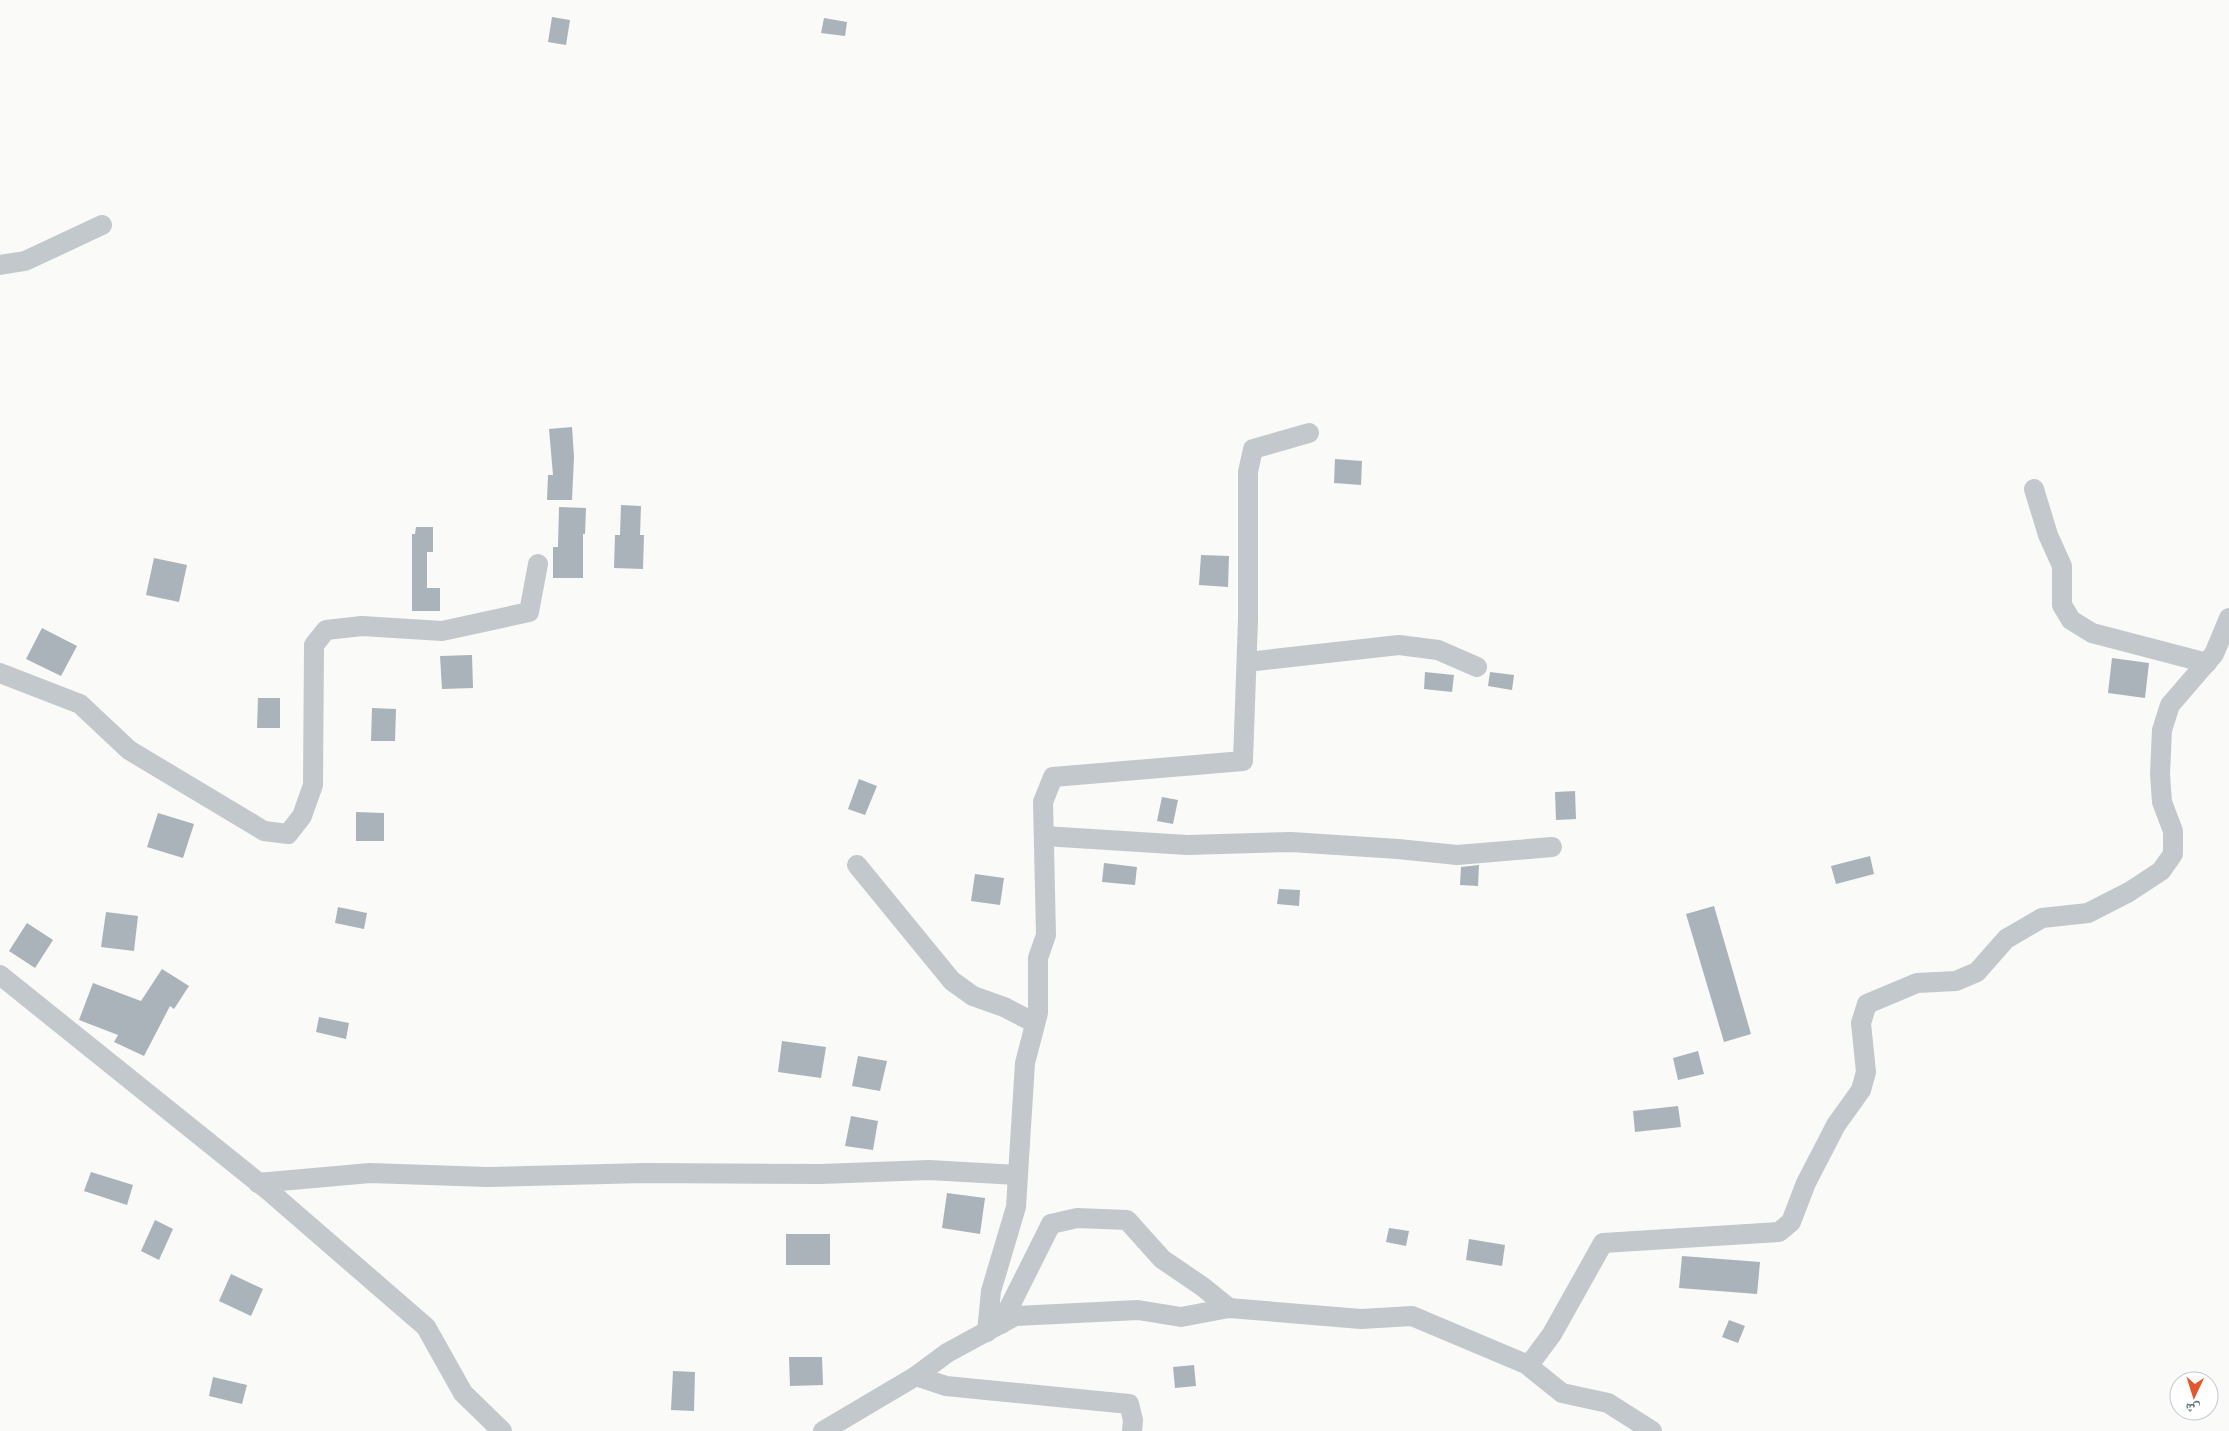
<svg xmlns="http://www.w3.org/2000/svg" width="2229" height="1431" font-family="Inter,'Noto Naskh Arabic',sans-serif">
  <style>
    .building { fill: #aab3b9 }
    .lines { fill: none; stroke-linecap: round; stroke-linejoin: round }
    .minor { stroke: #c3c8cc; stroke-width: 20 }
  </style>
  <rect width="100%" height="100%" fill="#fafaf8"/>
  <g class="building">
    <polygon points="552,17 570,20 566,45 548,42"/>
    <polygon points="824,18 847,22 845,36 821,33"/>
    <polygon points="572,427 574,457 572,500 547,500 548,475 553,475 549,429"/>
    <polygon points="1335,459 1362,461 1361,485 1334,483"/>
    <polygon points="621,505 641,506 640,535 644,535 643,569 614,568 615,535 620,535"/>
    <polygon points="559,507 586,508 585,534 583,534 583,578 553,578 553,547 558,547"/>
    <polygon points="416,527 433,527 433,552 427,552 427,588 440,588 440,611 412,611 412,534 415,534"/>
    <polygon points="1201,555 1229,556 1228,587 1199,585"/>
    <polygon points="154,558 187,565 179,602 146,595"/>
    <polygon points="42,628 77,646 61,676 26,659"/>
    <polygon points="472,655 473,688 442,689 440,656"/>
    <polygon points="2112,658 2149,663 2145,698 2108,693"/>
    <polygon points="1425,672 1454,675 1452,692 1424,689"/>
    <polygon points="1490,672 1514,675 1512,690 1488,686"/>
    <polygon points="258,698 280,698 280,728 257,728"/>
    <polygon points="372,708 396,709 395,741 371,741"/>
    <polygon points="859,779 877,786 865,815 848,809"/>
    <polygon points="1575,791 1576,819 1556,820 1555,792"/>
    <polygon points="1162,797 1178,800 1173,824 1157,821"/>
    <polygon points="356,812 384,813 384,841 356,841"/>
    <polygon points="158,813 194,824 183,858 147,847"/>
    <polygon points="1870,856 1874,874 1836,884 1831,866"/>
    <polygon points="1104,863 1137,867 1135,885 1102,882"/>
    <polygon points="1479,865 1478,886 1460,885 1461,867"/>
    <polygon points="975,874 1004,878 1000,905 971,901"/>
    <polygon points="1279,889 1300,890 1299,906 1277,904"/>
    <polygon points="1714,906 1751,1034 1724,1042 1686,914"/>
    <polygon points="338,907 367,913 364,929 335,923"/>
    <polygon points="106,912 138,916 134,951 101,947"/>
    <polygon points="27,923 53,940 35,968 9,951"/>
    <polygon points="162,969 189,986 174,1009 170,1006 144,1056 114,1042 118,1035 79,1020 93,983 141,1001"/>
    <polygon points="319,1017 349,1023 346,1039 316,1032"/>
    <polygon points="782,1041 826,1047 821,1078 778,1072"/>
    <polygon points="1698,1051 1704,1074 1678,1080 1673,1058"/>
    <polygon points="858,1056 887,1061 880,1091 852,1086"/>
    <polygon points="1678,1106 1681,1127 1635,1132 1633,1111"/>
    <polygon points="851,1116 878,1121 873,1150 845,1146"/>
    <polygon points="91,1172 133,1185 127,1205 84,1191"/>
    <polygon points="947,1193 985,1198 980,1234 942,1228"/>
    <polygon points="155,1220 173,1229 159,1260 141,1251"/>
    <polygon points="1389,1228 1409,1231 1406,1246 1386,1242"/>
    <rect x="786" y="1234" width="44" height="31"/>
    <polygon points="1469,1239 1505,1245 1502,1266 1466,1260"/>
    <polygon points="1682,1256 1760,1262 1757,1294 1679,1288"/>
    <polygon points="231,1274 263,1289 251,1316 219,1301"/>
    <polygon points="1729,1320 1745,1326 1738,1343 1722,1337"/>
    <polygon points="789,1357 822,1357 823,1385 790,1386"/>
    <polygon points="1194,1365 1196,1386 1175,1388 1173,1367"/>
    <polygon points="673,1371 695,1372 694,1411 671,1410"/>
    <polygon points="213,1377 247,1385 242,1404 209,1396"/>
  </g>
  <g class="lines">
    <g class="minor">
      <polyline points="0,265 25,261 102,225"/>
      <polyline points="2034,489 2048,535 2062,566 2062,605 2071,620 2092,633 2207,663"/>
      <polyline points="1247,662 1399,645 1438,650 1477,667"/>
      <polyline points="0,673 80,704 129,750 264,831 288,834 302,816 313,785 314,645 326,630 362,626 442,631 529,612 538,564"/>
      <polyline points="1044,836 1187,845 1291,842 1398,849 1457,855 1552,847"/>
      <polyline points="857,865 952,981 973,996 1004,1007 1035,1023"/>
      <polyline points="0,975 269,1191 426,1327 463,1393 502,1431"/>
      <polyline points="258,1183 370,1173 487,1177 645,1173 821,1174 929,1170 1017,1175"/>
      <polyline points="1001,1324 1051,1224 1077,1218 1127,1220 1162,1259 1203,1287 1229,1308"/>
      <polyline points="987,1332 991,1291 1016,1207 1025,1063 1038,1013 1038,958 1046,935 1043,802 1053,777 1243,761 1248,619 1248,472 1253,449 1309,433"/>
      <polyline points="1529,1365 1552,1334 1603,1243 1779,1232 1791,1222 1806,1183 1836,1125 1861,1090 1866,1072 1861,1023 1867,1004 1917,983 1956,981 1977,972 2006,939 2042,918 2088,913 2129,892 2161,871 2173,854 2173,831 2162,802 2160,774 2162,730 2170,705 2214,654 2229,618"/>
      <polyline points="916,1376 946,1386 1129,1404 1133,1420 1132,1431"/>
      <polyline points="823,1431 916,1376 947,1353 1015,1316 1138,1310 1181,1317 1229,1308 1361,1319 1412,1316 1526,1364 1562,1393 1608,1403 1652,1431"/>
    </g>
  </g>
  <g transform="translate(2194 1396) rotate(184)"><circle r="24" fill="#ffffff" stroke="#c1c8cd"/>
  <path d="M0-4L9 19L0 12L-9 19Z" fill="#e4572e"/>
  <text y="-8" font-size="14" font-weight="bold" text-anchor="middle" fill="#657683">ش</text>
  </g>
</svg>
